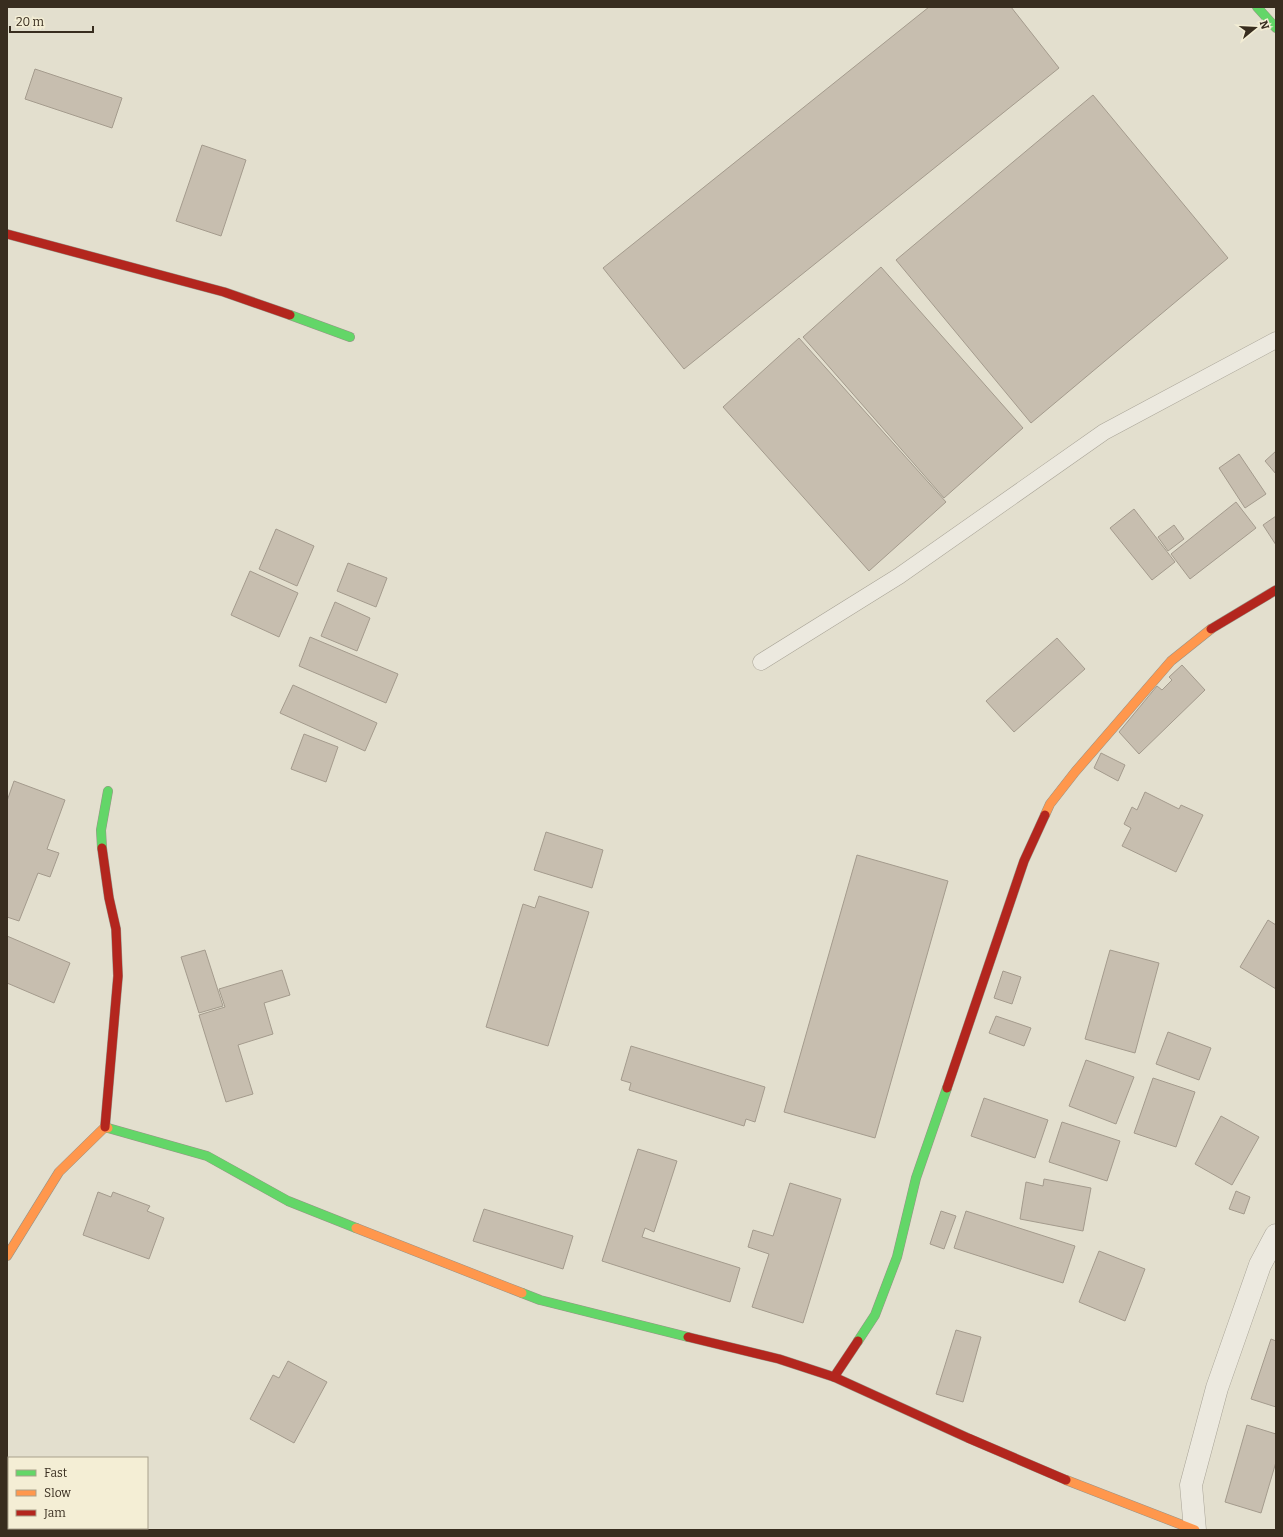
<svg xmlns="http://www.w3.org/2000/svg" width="1283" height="1537" font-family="Bitter,serif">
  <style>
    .building { fill: #c7beaf; stroke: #a49b8d }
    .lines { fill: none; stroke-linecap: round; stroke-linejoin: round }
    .lane-casing { stroke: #a9a497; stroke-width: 17 }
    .street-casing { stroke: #a9a497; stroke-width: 23 }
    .fast-casing { stroke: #989387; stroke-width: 10 }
    .slow-casing { stroke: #989387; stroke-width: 10 }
    .jam-casing { stroke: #989387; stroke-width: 10 }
    .lane { stroke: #ece9df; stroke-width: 16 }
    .street { stroke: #ece9df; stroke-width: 22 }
    .fast { stroke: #63d668; stroke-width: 9 }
    .slow { stroke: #ff974d; stroke-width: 9 }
    .jam { stroke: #b3261e; stroke-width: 9 }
  </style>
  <rect width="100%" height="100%" fill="#e3dfce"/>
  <g class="building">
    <polygon points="929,7 1011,7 1059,68 684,369 603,268"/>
    <polygon points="35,69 122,98 112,128 25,99"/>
    <polygon points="1093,95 1228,258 1031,423 896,260"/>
    <polygon points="202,145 246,160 221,236 176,221"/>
    <polygon points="881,267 1023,428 944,498 803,337"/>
    <polygon points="799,338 946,502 869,571 723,407"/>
    <polygon points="1276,451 1276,474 1265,461"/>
    <polygon points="1239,454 1266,494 1245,508 1219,468"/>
    <polygon points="1236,502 1256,528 1190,579 1171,554"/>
    <polygon points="1134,509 1175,562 1152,580 1110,528"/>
    <polygon points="1276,516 1276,545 1263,525"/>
    <polygon points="1174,525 1184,539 1168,551 1158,537"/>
    <polygon points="276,529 314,546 297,586 259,569"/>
    <polygon points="348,563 387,578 376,607 337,591"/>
    <polygon points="250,571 298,593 279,637 231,615"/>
    <polygon points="335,602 370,618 357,651 321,636"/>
    <polygon points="310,637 398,674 386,703 299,666"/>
    <polygon points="1057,638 1085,669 1014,732 986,701"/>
    <polygon points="1182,665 1205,690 1139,754 1119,732 1157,686 1162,690 1172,680 1169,677"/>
    <polygon points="293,685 377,723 365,751 280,713"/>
    <polygon points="304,734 338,747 326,782 291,769"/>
    <polygon points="1101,753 1125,765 1118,781 1094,768"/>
    <polygon points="14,781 65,800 47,849 59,853 50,877 38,873 19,921 7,917 7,801"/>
    <polygon points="1145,792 1179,809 1181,805 1203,815 1176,872 1122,846 1131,828 1124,824 1132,807 1137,810"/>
    <polygon points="546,832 603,850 592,888 534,870"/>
    <polygon points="857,855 948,881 875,1138 784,1112"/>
    <polygon points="539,896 589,912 548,1046 486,1027 523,904 535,908"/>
    <polygon points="1268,920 1276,925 1276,989 1240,967"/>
    <polygon points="7,936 70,963 54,1003 7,983"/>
    <polygon points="205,950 223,1006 199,1013 181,957"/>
    <polygon points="1110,950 1159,963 1135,1053 1085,1039"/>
    <polygon points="282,970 290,995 264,1003 273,1034 238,1045 253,1094 226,1102 199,1015 225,1007 219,989"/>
    <polygon points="1003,971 1021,977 1012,1004 994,998"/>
    <polygon points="996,1016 1031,1028 1024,1046 989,1033"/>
    <polygon points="1168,1032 1211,1048 1199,1080 1156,1064"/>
    <polygon points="631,1046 765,1087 755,1122 746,1119 744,1126 629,1090 631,1083 621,1080"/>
    <polygon points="1086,1060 1134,1077 1116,1124 1069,1106"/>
    <polygon points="1153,1078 1195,1092 1176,1147 1134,1133"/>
    <polygon points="984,1098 1048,1120 1035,1158 971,1136"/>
    <polygon points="1221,1116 1259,1137 1232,1185 1195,1164"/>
    <polygon points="1062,1122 1120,1141 1107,1181 1049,1162"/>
    <polygon points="638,1149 677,1161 654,1232 645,1228 642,1237 740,1268 730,1302 602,1261"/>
    <polygon points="1044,1179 1091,1188 1083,1231 1020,1219 1026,1182 1043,1186"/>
    <polygon points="790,1183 841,1199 803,1323 752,1307 769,1254 748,1247 753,1230 773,1236"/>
    <polygon points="1236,1191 1250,1197 1244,1214 1229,1209"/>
    <polygon points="98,1192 111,1197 113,1192 150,1206 147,1211 164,1218 149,1259 83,1235"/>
    <polygon points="484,1209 573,1236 563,1269 473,1241"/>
    <polygon points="941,1211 956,1216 944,1249 930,1244"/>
    <polygon points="966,1211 1075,1246 1063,1283 954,1248"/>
    <polygon points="1099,1251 1145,1269 1125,1321 1079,1302"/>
    <polygon points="956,1330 981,1337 963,1402 936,1394"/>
    <polygon points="1271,1339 1276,1341 1276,1407 1251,1399"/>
    <polygon points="288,1361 327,1382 294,1443 250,1419 273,1375 279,1378"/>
    <polygon points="1247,1425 1276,1434 1276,1462 1261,1513 1225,1502"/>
  </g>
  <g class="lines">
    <g class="lane-casing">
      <polyline id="lane" points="761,662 899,576 1104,432 1276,340"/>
    </g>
    <g class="street-casing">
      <polyline id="street" points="1195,1530 1191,1485 1217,1388 1260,1265 1276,1235"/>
    </g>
    <g class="fast-casing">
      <g id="fast">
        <polyline points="1257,7 1276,28"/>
        <polyline points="290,315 350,337"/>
        <polyline points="102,848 101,830 108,791"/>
        <polyline points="108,1128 207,1156 288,1201 356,1228"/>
        <polyline points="522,1293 540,1300 688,1337"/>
        <polyline points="858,1341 875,1315 897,1257 916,1178 947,1088"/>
      </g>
    </g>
    <g class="slow-casing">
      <g id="slow">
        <polyline points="1045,815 1050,804 1075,772 1171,661 1211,629"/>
        <polyline points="356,1228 522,1293"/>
        <polyline points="7,1256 59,1172 105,1127 108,1128"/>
        <polyline points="1066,1480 1195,1530"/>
      </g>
    </g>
    <g class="jam-casing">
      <g id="jam">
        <polyline points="7,234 224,292 290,315"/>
        <polyline points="1211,629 1276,590"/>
        <polyline points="102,848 109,898 116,929 118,976 105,1127"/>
        <polyline points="947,1088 1024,861 1045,815"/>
        <polyline points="688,1337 779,1359 834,1377 858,1341"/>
        <polyline points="834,1377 968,1438 1066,1480"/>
      </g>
    </g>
    <use href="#lane" class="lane"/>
    <use href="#street" class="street"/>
    <use href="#fast" class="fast"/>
    <use href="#slow" class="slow"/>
    <use href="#jam" class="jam"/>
  </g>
  <rect width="1283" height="1537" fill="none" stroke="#382d1f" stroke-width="16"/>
  <rect x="8" y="1457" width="140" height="72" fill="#f4eed5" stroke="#a9a18c"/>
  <rect x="16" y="1470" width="20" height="6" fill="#63d668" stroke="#a9a18c"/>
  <text x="44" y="1477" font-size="12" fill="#382d1f">Fast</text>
  <rect x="16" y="1490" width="20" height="6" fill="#ff974d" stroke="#a9a18c"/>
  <text x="44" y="1497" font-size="12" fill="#382d1f">Slow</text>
  <rect x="16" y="1510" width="20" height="6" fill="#b3261e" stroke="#a9a18c"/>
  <text x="44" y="1517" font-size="12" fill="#382d1f">Jam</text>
  <g transform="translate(1255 28) rotate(72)" stroke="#f4eed5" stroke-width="3" paint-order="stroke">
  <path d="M0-3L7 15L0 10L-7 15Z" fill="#382d1f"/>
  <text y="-6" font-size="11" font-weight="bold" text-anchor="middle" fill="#382d1f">N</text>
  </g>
  <path d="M10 26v6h83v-6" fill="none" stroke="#382d1f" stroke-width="2"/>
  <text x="16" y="26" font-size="12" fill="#382d1f" stroke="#f4eed5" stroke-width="3" paint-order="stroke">20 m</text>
</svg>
